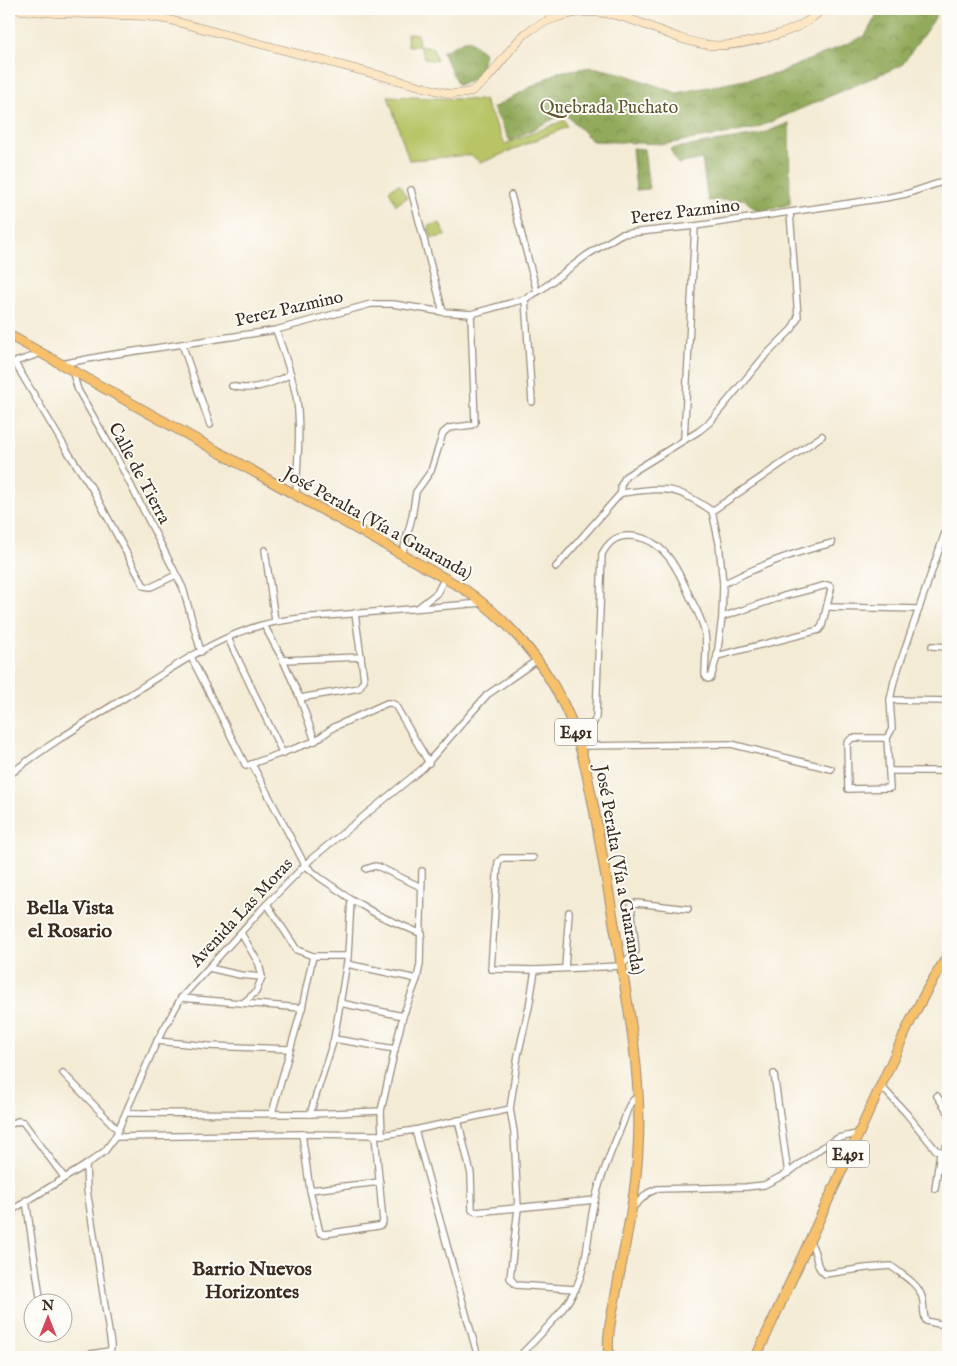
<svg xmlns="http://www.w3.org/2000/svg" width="957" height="1366" font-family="'IM FELL English',serif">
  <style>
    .grass { fill: #b8c466; stroke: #7a7742 }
    .forest { fill: url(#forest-crowns); stroke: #666a3c }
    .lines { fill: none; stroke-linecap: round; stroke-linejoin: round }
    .minor-casing { stroke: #988a7a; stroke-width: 8 }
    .secondary-casing { stroke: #988a7a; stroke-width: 9 }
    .trunk-casing { stroke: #988a7a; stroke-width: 11 }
    .minor { stroke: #fff; stroke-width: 5.5 }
    .secondary { stroke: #fce6c4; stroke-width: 8 }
    .trunk { stroke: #f7c06b; stroke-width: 9 }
    .labels { text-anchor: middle; stroke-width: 4; stroke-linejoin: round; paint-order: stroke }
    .shield { fill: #fdfcf7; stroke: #75695f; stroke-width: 1 }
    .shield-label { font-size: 16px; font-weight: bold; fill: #3b2a1e }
    .park-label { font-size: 18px; fill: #605834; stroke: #fdfcf7 }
    .street-label { font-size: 18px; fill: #3b2a1e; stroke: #fdfcf7 }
    .quarter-label { font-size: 20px; font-weight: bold; fill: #3b2a1e; stroke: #fdfcf7 }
  </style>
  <defs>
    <pattern id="forest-crowns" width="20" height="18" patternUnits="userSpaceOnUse" patternTransform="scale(1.25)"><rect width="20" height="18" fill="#92aa5b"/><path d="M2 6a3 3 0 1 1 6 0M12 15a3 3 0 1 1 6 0" fill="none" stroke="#788b4b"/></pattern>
  </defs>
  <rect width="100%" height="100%" fill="#fdfcf7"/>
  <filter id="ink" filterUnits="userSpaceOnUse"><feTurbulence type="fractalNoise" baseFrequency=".02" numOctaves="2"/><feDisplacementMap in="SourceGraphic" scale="10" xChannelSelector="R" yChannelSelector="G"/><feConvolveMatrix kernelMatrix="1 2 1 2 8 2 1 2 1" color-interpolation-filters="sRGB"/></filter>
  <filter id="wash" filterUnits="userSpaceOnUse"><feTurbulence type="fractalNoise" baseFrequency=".0096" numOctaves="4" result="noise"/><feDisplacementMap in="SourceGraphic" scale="20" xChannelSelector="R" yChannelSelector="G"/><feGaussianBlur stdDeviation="1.12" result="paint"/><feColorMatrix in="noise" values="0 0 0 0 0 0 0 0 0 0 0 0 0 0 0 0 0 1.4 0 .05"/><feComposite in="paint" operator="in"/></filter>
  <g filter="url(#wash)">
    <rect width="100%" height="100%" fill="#f4ebd5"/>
    <g class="grass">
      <polygon points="407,34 418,34 419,46 433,48 437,61 425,59 419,46 408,46"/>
      <polygon points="388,96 484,100 505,144 565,120 567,127 481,163 471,155 409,160"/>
      <polygon points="399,184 407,198 396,205 389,190"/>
      <polygon points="440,223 445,236 432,238 428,226"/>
    </g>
    <g class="forest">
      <polygon points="880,9 939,9 933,21 902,65 754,129 665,144 592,141 565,113 510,141 493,108 558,72 592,67 624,74 677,93 776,74 865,36"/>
      <path d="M468,39L485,53C480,75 478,78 458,85L442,52Z"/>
      <polygon points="789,123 790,204 759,213 744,199 708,201 702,159 678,164 670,149 758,135"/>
      <polygon points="632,148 644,149 649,189 636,190"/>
    </g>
  </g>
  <g filter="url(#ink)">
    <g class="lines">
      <g class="minor-casing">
        <g id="minor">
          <polyline points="411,190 443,312"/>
          <polyline points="511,195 537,292"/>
          <polyline points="525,299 532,402"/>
          <path d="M276,330C284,353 293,377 297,401C301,432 297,464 296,495"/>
          <polyline points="182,344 210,425"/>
          <polyline points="15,363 66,449 93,490 144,586 151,587 176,575"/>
          <polyline points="9,364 42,353"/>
          <polyline points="61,364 109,355 276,330 371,304 393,304 443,312 471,314 525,299 542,289 587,255 621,234 695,226 885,198 906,194 948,180"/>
          <polyline points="72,370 78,390 117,458 183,588 201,652"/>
          <path d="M232,386C251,392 274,383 291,374"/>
          <polyline points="684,439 695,226"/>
          <polyline points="712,511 822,436"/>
          <polyline points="265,550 275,621"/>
          <polyline points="402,555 412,517 416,492 431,471 443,433 449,428 472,425 475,423 471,314"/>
          <polyline points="556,567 621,493"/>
          <path d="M723,584C758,566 795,552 832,543"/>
          <polyline points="419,607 437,593 445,577"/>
          <polyline points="827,607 919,609"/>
          <polyline points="264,625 283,660 361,657 355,613"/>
          <polyline points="228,638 283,754"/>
          <polyline points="932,646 948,647"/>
          <polyline points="717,656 819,630 822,626 831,589 830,586 827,585 784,596 722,617"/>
          <polyline points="191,657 246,766 315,741"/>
          <polyline points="283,660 300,698 315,741 334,727 387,703 391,703 395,705 429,763"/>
          <polyline points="300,698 359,688 364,680 361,657"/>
          <polyline points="890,700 948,701"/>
          <path d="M576,734L594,722L596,717L602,554C608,543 615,536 628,536C663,536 678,569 690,597C695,607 701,618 704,629C708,643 705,661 705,675L708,679L711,678L717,656L722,617L723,584L719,543L712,511C673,484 665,488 621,493V485L626,476L699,431L710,422L764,357L792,329L798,317L790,213"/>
          <polygon points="852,738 887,738 890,788 848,789 847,743"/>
          <polyline points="887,738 892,729 890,700 894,681 948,524"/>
          <polyline points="581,746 731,744 831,769"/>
          <polyline points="252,764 305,865 319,877 351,899 348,956 313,956"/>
          <polyline points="889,771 948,771"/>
          <path d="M9,775C46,746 86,722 126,697C165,673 205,644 249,629C266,623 283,620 301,618L483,603"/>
          <polyline points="533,858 502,858 498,862 491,969 535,970 621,966 636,951 631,904 637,903 688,909"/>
          <polyline points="366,869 375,866 379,867 421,887"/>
          <polyline points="351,899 378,915 422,934"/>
          <polyline points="267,904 297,950 313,956 302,1008"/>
          <polyline points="347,964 417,979"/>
          <polyline points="209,968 240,975 262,977 259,964 241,933"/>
          <polyline points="565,968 569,912"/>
          <polyline points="535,970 529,1007 518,1055 510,1109 514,1132 518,1208 510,1278 516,1285 575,1289"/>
          <polyline points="181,998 302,1008 272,1113"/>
          <polyline points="243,1003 256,992 262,977"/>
          <polyline points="340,1003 403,1016"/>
          <polyline points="334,1039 395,1049"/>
          <polyline points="157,1041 209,1046 289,1049"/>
          <polyline points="63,1073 118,1130"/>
          <polyline points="774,1074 788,1173"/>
          <polyline points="881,1086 906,1113 936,1150 943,1152 948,1143"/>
          <polyline points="937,1096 948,1112"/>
          <polyline points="127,1113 310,1114 381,1111"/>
          <polyline points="310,1114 334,1039 348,956"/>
          <polyline points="458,1120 471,1174 472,1210 476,1212 595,1200"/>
          <polyline points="9,1125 18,1121 23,1122 64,1177"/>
          <polyline points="415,1130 478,1357"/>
          <polyline points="302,1134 310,1190 320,1233 325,1234 378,1226 381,1225 383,1222 375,1135"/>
          <polyline points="382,1135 381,1111 395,1049 403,1016 417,979 420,964 422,871"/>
          <polyline points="115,1137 302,1134 382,1135 415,1130 510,1109"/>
          <polyline points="935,1189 940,1152"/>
          <polyline points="310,1190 380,1182"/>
          <polyline points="26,1200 41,1304"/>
          <polyline points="631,1209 648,1193 657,1189 746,1187 764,1185 788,1173 821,1148 838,1138 857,1134"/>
          <polyline points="9,1212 86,1165 105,1151 115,1137 157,1041 181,998 261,910 311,859 423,768 487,695 537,660"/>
          <path d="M809,1242C819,1251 813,1266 825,1274L866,1268L891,1266C902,1275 918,1283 922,1297C925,1306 922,1312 926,1321L939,1324L948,1323"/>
          <polyline points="82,1357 85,1355 109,1351 111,1349 111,1345 87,1190 86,1165"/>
          <path d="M519,1357C538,1336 561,1316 575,1290C589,1262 587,1230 595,1200C601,1174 612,1150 622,1125C627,1114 627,1103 638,1096"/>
        </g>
      </g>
      <g class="secondary-casing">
        <path id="secondary" d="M10,9L56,13L147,16L170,20L450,94C455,93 461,94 466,93C487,88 508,48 525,34C541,21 567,12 588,12C631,11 667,40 709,45C729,47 751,42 769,37C788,32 809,23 822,9"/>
      </g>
      <g class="trunk-casing">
        <g id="trunk">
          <path d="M9,335L464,589C501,615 533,649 555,688C580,730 588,777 597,825C602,856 608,887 613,918C626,994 643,1072 638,1150C636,1196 625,1243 617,1288C613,1310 606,1335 609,1357"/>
          <polyline points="756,1357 911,1020 928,988 948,955"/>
        </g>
      </g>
      <use href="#minor" class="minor"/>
      <use href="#secondary" class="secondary"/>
      <use href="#trunk" class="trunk"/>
    </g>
  </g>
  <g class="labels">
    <g class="shield">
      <rect x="555" y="718.5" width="42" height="27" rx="4"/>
      <rect x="827" y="1140.5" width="42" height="27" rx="4"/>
    </g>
    <g class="shield-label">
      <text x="576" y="738">E491</text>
      <text x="848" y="1160">E491</text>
    </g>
    <g class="park-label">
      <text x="609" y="113">Quebrada Puchato</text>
    </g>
    <g class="street-label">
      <text transform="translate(685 211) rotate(-7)" y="6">Perez Pazmino</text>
      <text transform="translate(289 308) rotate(-13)" y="6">Perez Pazmino</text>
      <text transform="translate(140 473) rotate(62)" y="6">Calle de Tierra</text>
      <text transform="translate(378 523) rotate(29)" y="6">José Peralta (Vía a Guaranda)</text>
      <text transform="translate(620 870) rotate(80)" y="6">José Peralta (Vía a Guaranda)</text>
      <text transform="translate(241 912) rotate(-47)" y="6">Avenida Las Moras</text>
    </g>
    <g class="quarter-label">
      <text x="70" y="914">Bella Vista<tspan x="70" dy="23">el Rosario</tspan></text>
      <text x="252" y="1275">Barrio Nuevos<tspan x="252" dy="23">Horizontes</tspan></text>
    </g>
  </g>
  <rect width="957" height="1366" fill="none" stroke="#fdfcf7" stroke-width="30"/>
  <g transform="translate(48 1318)"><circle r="24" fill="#fdfcf7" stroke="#afa8a0"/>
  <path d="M0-4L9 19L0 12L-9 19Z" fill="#d1495b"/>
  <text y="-8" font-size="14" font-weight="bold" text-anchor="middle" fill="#3b2a1e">N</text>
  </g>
</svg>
